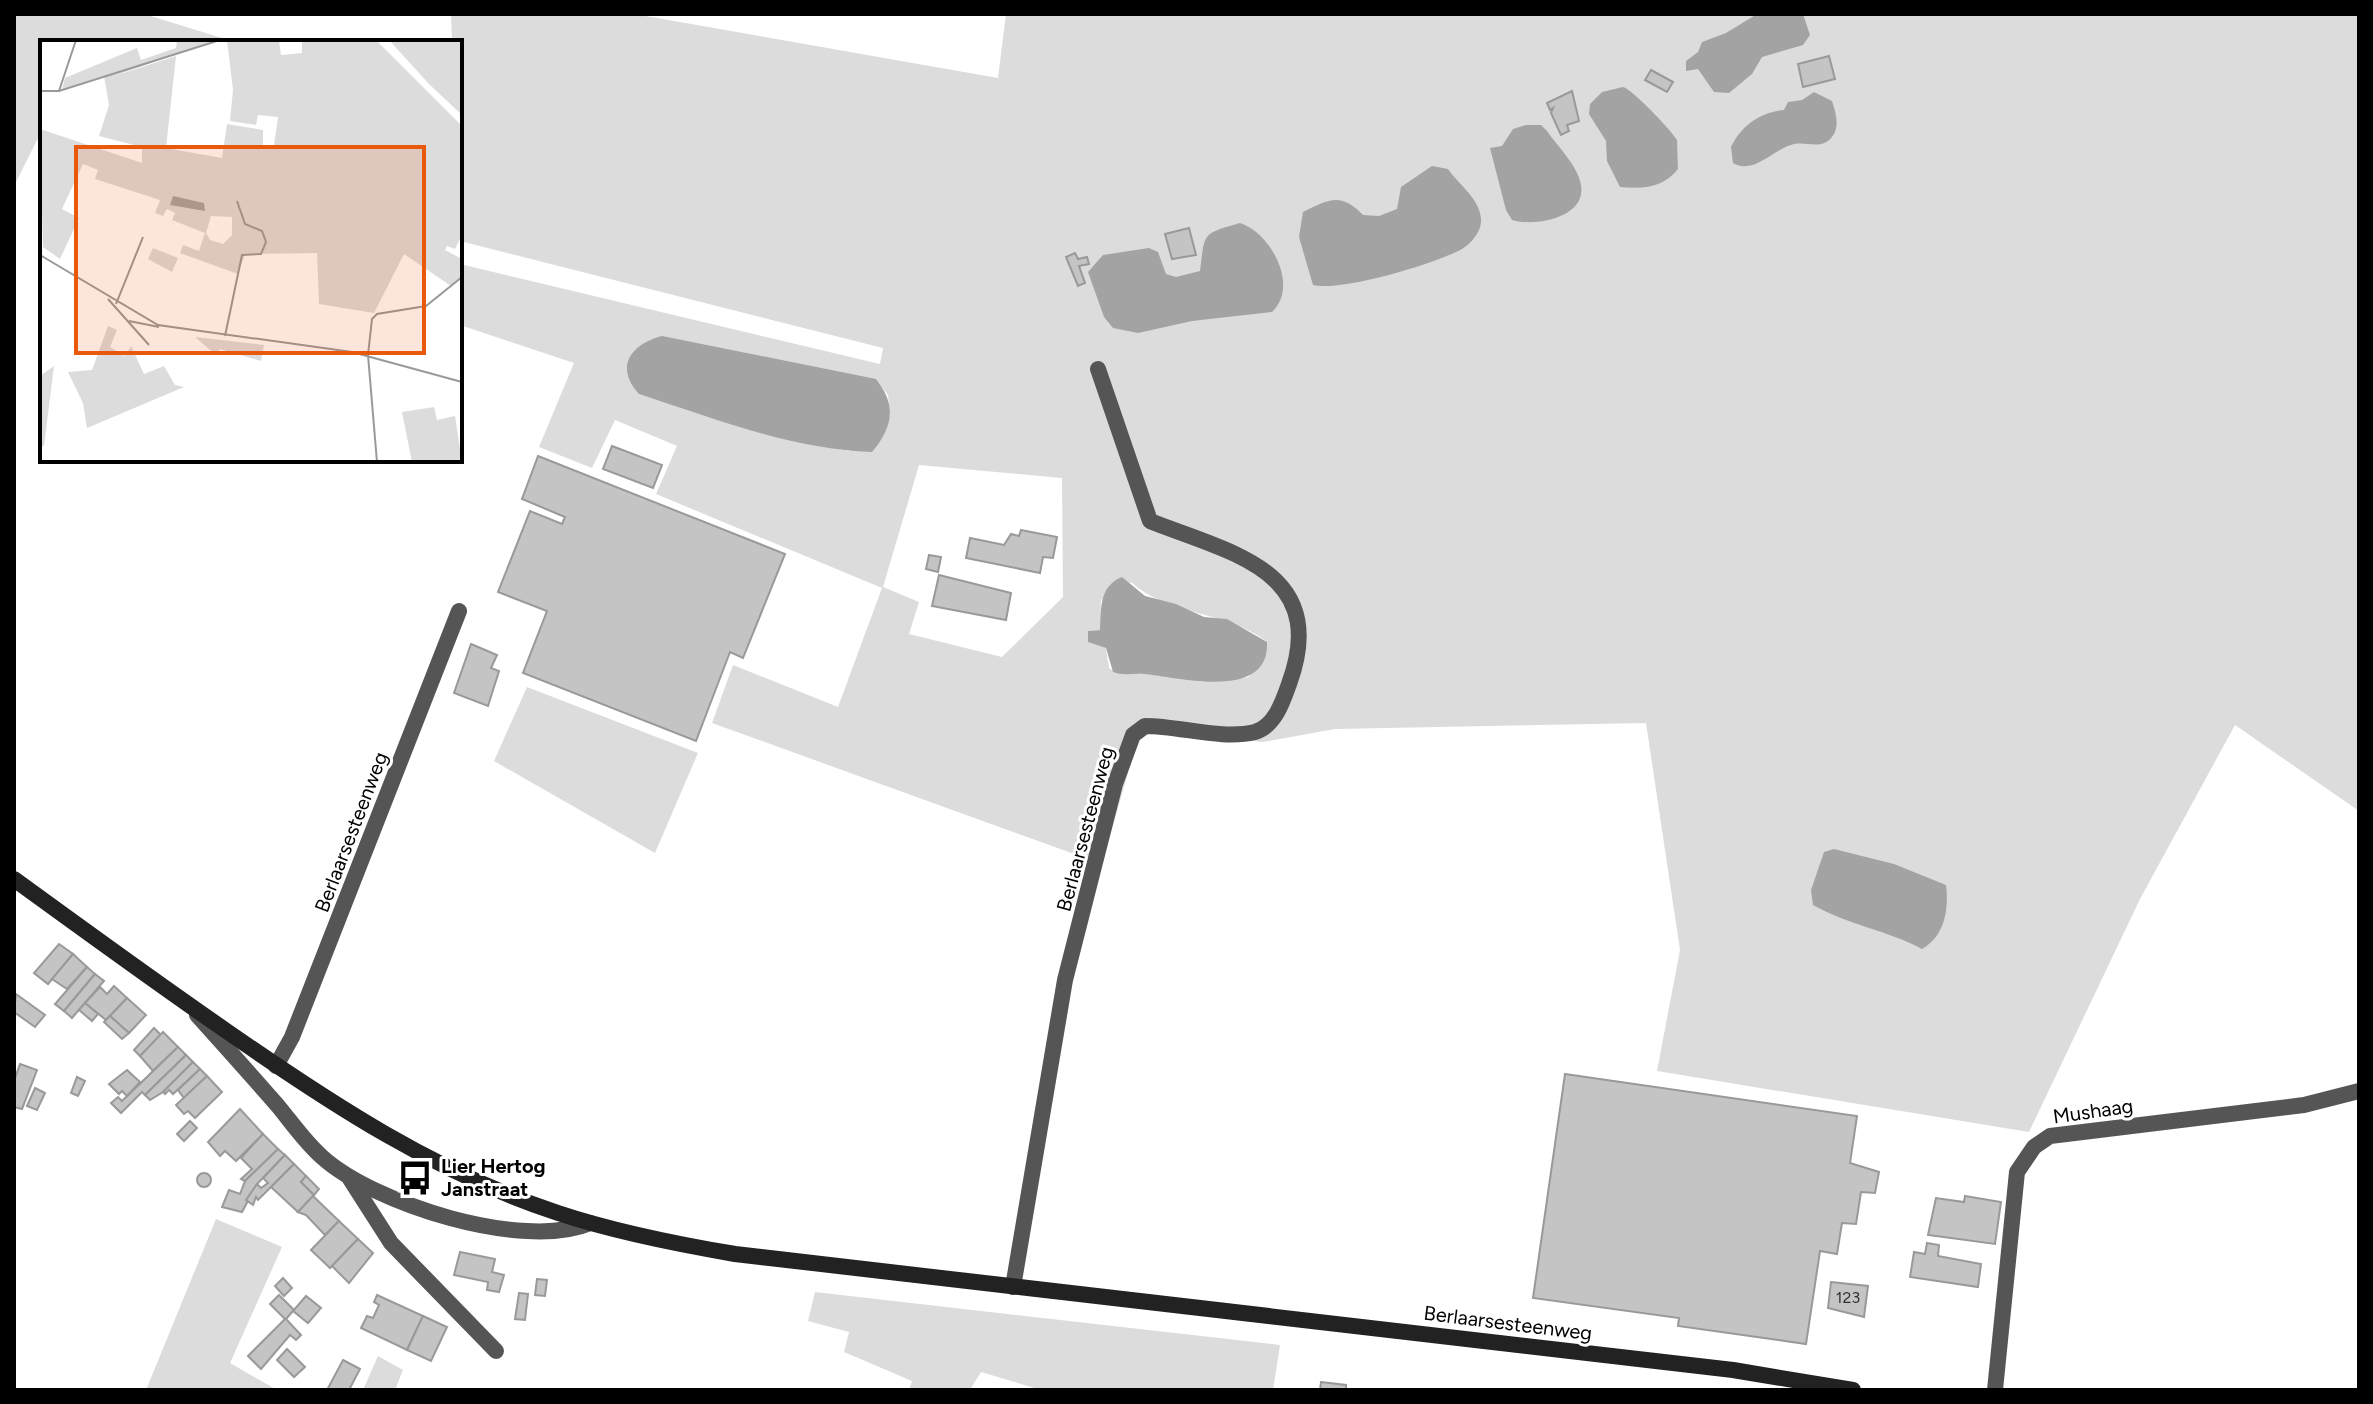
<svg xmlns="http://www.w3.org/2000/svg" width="2373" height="1404" font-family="Figtree,sans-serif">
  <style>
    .green { fill: #dcdcdc; fill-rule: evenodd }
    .water { fill: #a3a3a3 }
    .building { fill: #c4c4c4; stroke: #999; stroke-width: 2 }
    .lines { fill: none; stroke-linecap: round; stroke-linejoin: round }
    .street { stroke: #555; stroke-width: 16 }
    .secondary { stroke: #222; stroke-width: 16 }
    .labels { text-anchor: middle; stroke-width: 6; stroke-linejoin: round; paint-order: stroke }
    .number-label { font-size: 16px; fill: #313131 }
    .street-label { font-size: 20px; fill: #000; stroke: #fff }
    .poi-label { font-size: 20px; font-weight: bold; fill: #000; stroke: #fff; text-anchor: start }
    .inset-road { fill: none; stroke: #999; stroke-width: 2 }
    .view { fill: #e8590c; fill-opacity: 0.15; stroke: #e8590c; stroke-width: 4 }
    .inset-edge { fill: none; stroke: #000; stroke-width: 4 }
  </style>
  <rect width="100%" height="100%" fill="#fff"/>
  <g class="green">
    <polygon points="14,14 144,14 235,42 42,42 42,130 14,186"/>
    <path d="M451,14H634L998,78L1006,14H2359V811L2235,725L2140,899L2029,1132L1657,1071L1680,950L1646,723L1335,729L1263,742L1151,731L1138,738L1102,864L712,723L733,665L838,707L882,588L656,494L677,446L615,420L592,468L539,447L574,363L460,325V264L880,364L883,348L460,241V42H452ZM876,379L888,395L890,415L849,451L794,441L669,403ZM919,465L1062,478L1063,597L1002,657L909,634L919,602L883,587ZM1131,582C1166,615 1227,611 1266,641L1249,677C1213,684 1182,678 1146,674C1131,672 1122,677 1109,668L1106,649L1088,631L1100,630L1101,600Z"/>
    <polygon points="527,687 698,753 655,853 494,761"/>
    <polygon points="216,1219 282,1247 230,1363 277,1390 146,1390"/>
    <polygon points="815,1292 1280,1345 1273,1390 1041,1390 981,1372 970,1390 909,1390 912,1381 844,1352 849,1332 808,1321"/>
    <polygon points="378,1356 403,1370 395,1390 363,1390"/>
  </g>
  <g class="water">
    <polygon points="1757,14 1803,14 1810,35 1803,45 1762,57 1752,74 1729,93 1714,92 1698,69 1686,71 1686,61 1698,52 1702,42 1726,33"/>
    <path d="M1623,87C1632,89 1671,130 1677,140L1678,169C1663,188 1643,189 1620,187L1607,161L1606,141L1589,114L1590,104L1602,92Z"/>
    <path d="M1814,92L1832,101C1836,113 1840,127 1832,137C1821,151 1805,140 1791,145C1773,150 1753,175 1733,163L1731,147C1741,126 1760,112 1784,110L1788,102L1802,100Z"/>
    <path d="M1526,125H1541L1547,131C1558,147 1578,166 1581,185C1587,218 1534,227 1512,220L1506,210L1490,148L1502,146L1513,129Z"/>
    <path d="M1432,166L1448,169C1459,185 1480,199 1481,219C1482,231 1471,244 1462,249C1435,264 1340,292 1313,285L1299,237L1303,212C1329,199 1341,192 1363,215L1379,216L1397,209L1401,187Z"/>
    <path d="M1240,223C1270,232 1300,286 1272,312L1192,321L1138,333L1113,328L1104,317L1088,272L1103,255L1149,248L1158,252L1166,274L1176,277L1200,271C1205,233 1201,234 1240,223Z"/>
    <path d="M662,336L876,379C897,405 893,427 872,452C793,450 713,418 639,394C614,367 631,344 662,336Z"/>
    <path d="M1122,577L1145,596L1176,604L1204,617L1227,619L1267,642C1270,702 1178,677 1144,674C1134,673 1123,676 1113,672L1106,648L1088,642V631L1100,630C1101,609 1099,586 1122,577Z"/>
    <path d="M1834,849L1894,864L1946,885C1949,909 1945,936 1922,949C1887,930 1848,925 1813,905L1811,890L1824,852Z"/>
  </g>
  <g class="building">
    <polygon points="1829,56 1835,79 1803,87 1798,64"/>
    <polygon points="1651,70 1673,82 1667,92 1645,80"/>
    <polygon points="1572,91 1579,121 1567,125 1569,131 1561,135 1551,113 1553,108 1550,110 1547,103"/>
    <polygon points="1189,228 1196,255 1172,259 1165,234"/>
    <polygon points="1075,253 1078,259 1087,257 1089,264 1079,266 1085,283 1078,286 1066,257"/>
    <polygon points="612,446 662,465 653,488 603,469"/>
    <polygon points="538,456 785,554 743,658 730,652 696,741 523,673 547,611 498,592 530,511 562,524 565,517 522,499"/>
    <polygon points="1021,530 1057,537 1053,558 1043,557 1040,573 966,558 970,538 1004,545 1011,534 1019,536"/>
    <polygon points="929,555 941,557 938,572 926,569"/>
    <polygon points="939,575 1011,593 1006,620 932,606"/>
    <polygon points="471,644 497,655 491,668 499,671 488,706 454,693"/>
    <polygon points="59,944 73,954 48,984 34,973"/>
    <polygon points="73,954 87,967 67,989 52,979"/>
    <polygon points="87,967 95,974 64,1011 55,1004"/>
    <polygon points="95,974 104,981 72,1018 64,1011"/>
    <polygon points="114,986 127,998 106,1020 85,1003 100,987 107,994"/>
    <polygon points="16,994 45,1015 35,1027 14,1012"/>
    <polygon points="127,998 146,1015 129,1033 110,1016"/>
    <polygon points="85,1003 98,1014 92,1021 79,1010"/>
    <polygon points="110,1016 129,1033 122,1039 104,1022"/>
    <polygon points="154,1028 161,1035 140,1056 134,1050"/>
    <polygon points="163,1032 178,1047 153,1071 140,1056"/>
    <polygon points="178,1047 186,1055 145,1095 142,1092 121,1113 111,1103 118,1097 122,1101"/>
    <polygon points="186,1055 193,1062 163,1092 150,1100 145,1095"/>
    <polygon points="193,1062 200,1069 173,1094 169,1090 165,1094 163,1092"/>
    <polygon points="20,1064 37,1070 22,1109 14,1107 14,1081"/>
    <polygon points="200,1069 207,1076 184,1098 178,1090"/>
    <polygon points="127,1070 140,1082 127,1096 122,1091 119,1094 109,1084"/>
    <polygon points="1565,1074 1857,1116 1850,1163 1879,1172 1875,1193 1861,1192 1856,1224 1842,1223 1837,1254 1820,1251 1806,1344 1678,1326 1679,1318 1533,1298"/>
    <polygon points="207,1076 222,1092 195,1118 188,1111 184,1114 176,1105"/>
    <polygon points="77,1077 85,1081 78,1096 71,1093"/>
    <polygon points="35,1088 45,1093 37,1110 27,1106"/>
    <polygon points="240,1109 263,1134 236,1161 225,1151 220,1156 208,1142"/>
    <polygon points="190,1121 197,1128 184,1141 177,1134"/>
    <polygon points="263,1134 278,1149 245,1181 241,1179 252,1169 241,1158"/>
    <polygon points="278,1149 285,1155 257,1184 242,1212 222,1207 229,1190 240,1194 245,1181"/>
    <polygon points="285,1155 294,1164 258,1200 256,1197 253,1205 246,1200 257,1184 261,1188 268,1183 263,1178"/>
    <polygon points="294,1164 306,1176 301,1182 314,1195 298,1212 271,1187"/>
    <circle cx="204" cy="1180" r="7"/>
    <polygon points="306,1176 319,1189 314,1195 301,1182"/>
    <polygon points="313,1196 339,1221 325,1235 306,1215 298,1212"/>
    <polygon points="1965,1196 2001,1202 1995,1244 1928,1235 1936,1198 1964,1202"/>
    <polygon points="339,1221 358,1239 330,1268 311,1250"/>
    <polygon points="358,1239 373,1253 349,1283 332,1266"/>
    <polygon points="1927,1243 1939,1245 1938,1256 1981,1264 1978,1287 1910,1277 1914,1252 1925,1254"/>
    <polygon points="460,1252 495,1259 492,1272 504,1275 499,1292 487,1290 488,1282 454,1275"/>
    <polygon points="283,1278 292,1288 284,1296 275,1286"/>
    <polygon points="537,1279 547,1280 545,1296 535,1295"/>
    <polygon points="1831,1282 1868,1286 1864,1317 1828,1308"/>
    <polygon points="519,1293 528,1294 525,1320 515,1319"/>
    <polygon points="279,1295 294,1310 306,1296 321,1308 308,1323 293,1311 286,1319 301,1335 296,1340 290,1335 261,1369 248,1356 285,1319 270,1304"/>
    <polygon points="377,1295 423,1316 407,1350 361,1328 367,1316 373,1318 379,1305 374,1302"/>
    <polygon points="423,1316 447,1327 431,1361 407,1350"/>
    <polygon points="287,1349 305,1367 294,1377 277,1360"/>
    <polygon points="343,1360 360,1369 349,1390 327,1390"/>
    <polygon points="1321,1382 1346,1385 1346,1390 1320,1390"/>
  </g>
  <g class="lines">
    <g class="street">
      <path d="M197,1015C224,1045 251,1075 278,1106C292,1123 305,1142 322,1157C374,1204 523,1251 590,1223"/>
      <polyline points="276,1066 292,1037 459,611"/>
      <polyline points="350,1179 391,1243 496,1351"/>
      <path d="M1013,1287L1065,980L1115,784L1133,735L1145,726C1180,726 1222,740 1255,732C1275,726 1283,701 1289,684C1331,570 1230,553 1150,521L1098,369"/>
      <polyline points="1995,1390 2017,1172 2034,1147 2050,1136 2304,1105 2359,1091"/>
    </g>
    <path class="secondary" d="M14,879C84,930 154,981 225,1030C330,1103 436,1173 558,1213C615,1232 676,1244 735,1254L1733,1370L1853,1390"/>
  </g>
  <defs>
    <g id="bus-bare" transform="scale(2.76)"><path d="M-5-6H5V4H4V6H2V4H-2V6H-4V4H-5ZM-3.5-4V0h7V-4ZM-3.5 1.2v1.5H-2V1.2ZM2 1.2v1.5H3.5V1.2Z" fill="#000" stroke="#fff" stroke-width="2.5" paint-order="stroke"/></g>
  </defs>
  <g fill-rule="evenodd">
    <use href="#bus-bare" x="415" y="1178"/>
  </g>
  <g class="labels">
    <g class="number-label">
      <text x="1848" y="1303">123</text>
    </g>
    <g class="street-label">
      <text transform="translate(1085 829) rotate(-75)" y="7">Berlaarsesteenweg</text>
      <text transform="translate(351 832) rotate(-69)" y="7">Berlaarsesteenweg</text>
      <text transform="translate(2093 1111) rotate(-8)" y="7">Mushaag</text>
      <text transform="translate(1508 1323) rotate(7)" y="7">Berlaarsesteenweg</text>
    </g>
    <g class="poi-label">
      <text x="441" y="1173">Lier Hertog<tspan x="441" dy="23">Janstraat</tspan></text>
    </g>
  </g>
  <g transform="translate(40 40)">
    <rect width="422" height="422" fill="#fff"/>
    <path d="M137,0H176L71,37L136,16L126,108L182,118L187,84L223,90V107L234,105L238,77L218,75L216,85L190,81L193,50L187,0H239L241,15L262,13V0H336L422,86V195L415,209L407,206L405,210L422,219V236L411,246L364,214L334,273L279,264L277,213L205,214L198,234L140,213L143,205L159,211L165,193L132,180L135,173L127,169L123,176L115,173L120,160L55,139L58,130L43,124L22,169L39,178L20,219L3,207L0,89L102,123V107L59,96L69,65L64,36L22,49L25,38L97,8L101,20L136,8ZM171,176L192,177V195L183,204L170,200L166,193ZM349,0H422V75L389,44ZM113,208L138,218L132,232L108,219ZM68,286L77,290L70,307L85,316L91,306L104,334L124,326L135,345L144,347L47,388L43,363L28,332L52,330ZM155,297L224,305L221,321L180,309L176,315ZM14,326L4,406H0V336ZM394,367L397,380L415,376L422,422H372L362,372Z" fill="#dcdcdc" fill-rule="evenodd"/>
    <path d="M133,156L164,163L165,171L130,165Z" fill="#a3a3a3"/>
    <path class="inset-road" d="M0,51H19L180,0M19,51L36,0M0,215L118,285L312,312L422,342M68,259L109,305M76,264L103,197M89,281L119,287M185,296L202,215L221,214L226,202L222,191L205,184L197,161M337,422L328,315L332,279L337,274L386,266L422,237"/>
    <path class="view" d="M36,107H384V313H36Z"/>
    <rect width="422" height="422" class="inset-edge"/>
  </g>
  <rect width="2373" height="1404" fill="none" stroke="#000000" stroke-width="32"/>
</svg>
